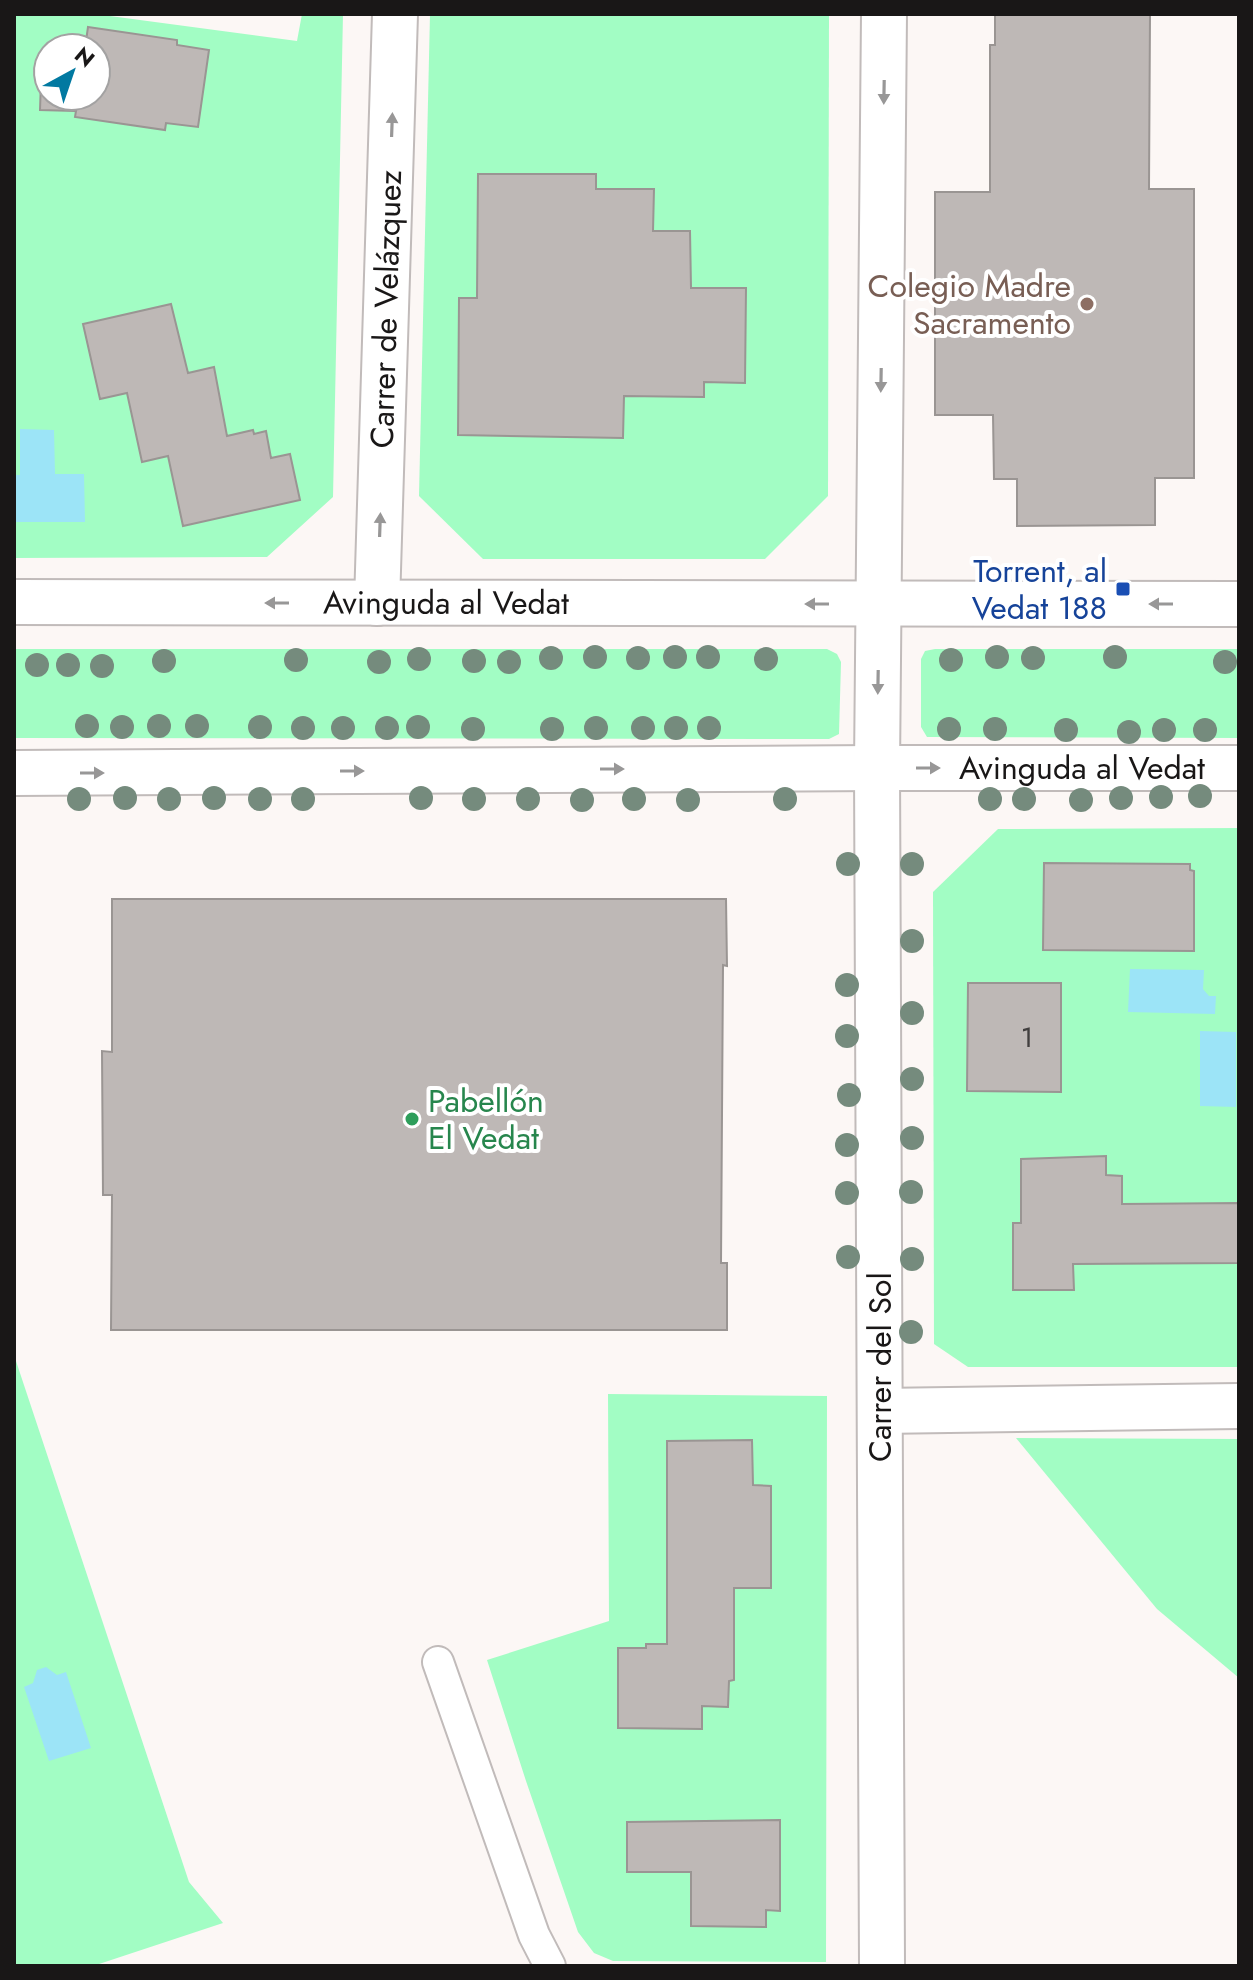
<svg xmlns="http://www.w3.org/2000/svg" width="1253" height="1980" font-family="Jost,sans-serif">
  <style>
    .green { fill: #a2fdc4; fill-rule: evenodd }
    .water { fill: #9ce4f7 }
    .building { fill: #beb8b6; stroke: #9a9593; stroke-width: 2 }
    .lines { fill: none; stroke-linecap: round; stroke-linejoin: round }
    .lane-casing { stroke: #c1bbba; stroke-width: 34 }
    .street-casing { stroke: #c1bbba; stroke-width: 48 }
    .secondary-casing { stroke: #c1bbba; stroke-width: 48 }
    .lane { stroke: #fff; stroke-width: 30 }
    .street { stroke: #fff; stroke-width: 44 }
    .secondary { stroke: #fff; stroke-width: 44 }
    .tree { fill: #758b7d }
    .oneway { fill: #989797 }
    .education-dot { fill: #8d6e63; stroke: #fff; stroke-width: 3 }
    .transit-dot { fill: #1a4fb4; stroke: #fff; stroke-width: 3 }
    .leisure-dot { fill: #2e9e5b; stroke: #fff; stroke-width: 3 }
    .labels { text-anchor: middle; stroke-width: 8; stroke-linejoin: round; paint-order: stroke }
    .number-label { font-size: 28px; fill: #423f3f }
    .education-label { font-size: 32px; fill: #785e54; stroke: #fff; text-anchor: end }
    .street-label { font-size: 32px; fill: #191717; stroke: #fff }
    .transit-label { font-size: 32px; fill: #164399; stroke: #fff; text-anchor: end }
    .leisure-label { font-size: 32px; fill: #27864d; stroke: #fff; text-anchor: start }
  </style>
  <rect width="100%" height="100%" fill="#fcf7f5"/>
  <g class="green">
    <path d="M14,14H95L297,41L302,14H343L333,497L267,557L14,558ZM48,48H96V96H48Z"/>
    <polygon points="430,14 829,14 828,496 765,559 483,559 419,496"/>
    <polygon points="14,649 827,649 837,654 841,662 839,734 829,739 14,738"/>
    <polygon points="935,649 1239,649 1239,738 927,737 921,727 921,659 925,651"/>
    <polygon points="1239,828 1239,1367 968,1367 934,1344 933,892 998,829"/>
    <polygon points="14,1355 189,1882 223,1923 93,1966 14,1966"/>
    <polygon points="608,1394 827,1396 826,1962 613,1961 594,1953 578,1932 526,1781 487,1660 609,1621"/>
    <polygon points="1016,1438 1239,1439 1239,1678 1157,1609"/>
  </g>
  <g class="water">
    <polygon points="20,429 54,430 55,474 84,474 85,522 14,522 14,475 20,475"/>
    <polygon points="1130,969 1204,970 1203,989 1209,996 1216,996 1215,1014 1128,1012"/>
    <polygon points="1200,1031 1236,1032 1236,1107 1200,1106"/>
    <polygon points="46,1667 57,1675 66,1672 91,1748 49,1761 24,1687 33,1683 37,1670"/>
  </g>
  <g class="building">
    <polygon points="995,14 1150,14 1149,189 1194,189 1194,478 1155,478 1155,525 1017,526 1017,479 994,479 993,415 935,415 935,192 990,192 990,45 995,45"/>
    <polygon points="88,27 177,40 177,45 209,50 198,127 166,123 165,130 75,117 76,111 40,110 42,51 48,52 48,96 96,96 96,48 85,48"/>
    <polygon points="478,174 596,174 596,189 654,189 653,231 690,231 691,288 746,288 745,383 704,382 704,397 624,396 623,438 458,435 459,298 477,298"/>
    <polygon points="171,304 188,373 214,367 227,436 253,430 254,434 266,431 271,458 290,454 300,500 183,526 168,456 142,462 127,393 100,399 83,324"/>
    <polygon points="1044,863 1190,864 1190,870 1194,871 1194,951 1043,950"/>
    <polygon points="112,899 726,899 727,966 723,965 721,1263 727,1263 727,1330 111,1330 112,1195 103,1195 102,1051 112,1052"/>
    <polygon points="968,983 1061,983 1061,1092 967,1091"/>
    <polygon points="1106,1156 1106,1175 1122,1176 1122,1204 1239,1203 1239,1263 1073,1264 1074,1290 1013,1290 1013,1223 1021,1223 1021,1159"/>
    <polygon points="752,1440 753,1485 771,1486 771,1588 734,1588 734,1680 729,1681 728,1707 702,1706 702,1729 618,1728 618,1648 646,1648 646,1644 667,1644 667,1441"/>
    <polygon points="780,1820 780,1911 766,1910 766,1927 691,1926 691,1872 627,1872 627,1822"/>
  </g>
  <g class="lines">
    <g class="lane-casing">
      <polyline id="lane" points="438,1662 534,1935 550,1966"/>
    </g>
    <g class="street-casing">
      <g id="street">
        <path id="s1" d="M377,603L395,14"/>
        <polyline points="880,1411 1239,1406"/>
        <polyline points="882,1966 877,768 884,14"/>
      </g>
    </g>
    <g class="secondary-casing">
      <g id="secondary">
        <path id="s2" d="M14,602L1239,604"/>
        <path id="s3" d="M14,773L877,768H1239"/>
      </g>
    </g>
    <use href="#lane" class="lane"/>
    <use href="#street" class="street"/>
    <use href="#secondary" class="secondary"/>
  </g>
  <g class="tree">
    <circle cx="595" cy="657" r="12"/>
    <circle cx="675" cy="657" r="12"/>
    <circle cx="708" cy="657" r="12"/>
    <circle cx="997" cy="657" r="12"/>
    <circle cx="1115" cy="657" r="12"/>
    <circle cx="551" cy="658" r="12"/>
    <circle cx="638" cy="658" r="12"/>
    <circle cx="1033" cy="658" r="12"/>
    <circle cx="419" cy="659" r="12"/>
    <circle cx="766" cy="659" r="12"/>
    <circle cx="296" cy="660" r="12"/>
    <circle cx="951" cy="660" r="12"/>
    <circle cx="164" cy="661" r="12"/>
    <circle cx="474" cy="661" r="12"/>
    <circle cx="379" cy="662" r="12"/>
    <circle cx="509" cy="662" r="12"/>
    <circle cx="1225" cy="662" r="12"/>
    <circle cx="37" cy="665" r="12"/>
    <circle cx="68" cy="665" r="12"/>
    <circle cx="102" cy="666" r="12"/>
    <circle cx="87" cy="726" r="12"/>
    <circle cx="159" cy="726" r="12"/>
    <circle cx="197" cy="726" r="12"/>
    <circle cx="122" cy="727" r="12"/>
    <circle cx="260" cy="727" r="12"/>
    <circle cx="418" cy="727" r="12"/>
    <circle cx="303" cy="728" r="12"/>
    <circle cx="343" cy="728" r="12"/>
    <circle cx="387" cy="728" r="12"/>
    <circle cx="596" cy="728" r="12"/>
    <circle cx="643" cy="728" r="12"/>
    <circle cx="676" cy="728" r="12"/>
    <circle cx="709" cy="728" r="12"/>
    <circle cx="473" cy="729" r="12"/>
    <circle cx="552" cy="729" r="12"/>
    <circle cx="949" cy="729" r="12"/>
    <circle cx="995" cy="729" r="12"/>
    <circle cx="1066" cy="730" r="12"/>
    <circle cx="1164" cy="730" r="12"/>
    <circle cx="1205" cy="730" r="12"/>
    <circle cx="1129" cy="732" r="12"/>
    <circle cx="1200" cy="796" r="12"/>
    <circle cx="1161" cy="797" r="12"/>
    <circle cx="125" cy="798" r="12"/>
    <circle cx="214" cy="798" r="12"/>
    <circle cx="421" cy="798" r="12"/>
    <circle cx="1121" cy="798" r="12"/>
    <circle cx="79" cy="799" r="12"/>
    <circle cx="169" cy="799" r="12"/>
    <circle cx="260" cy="799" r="12"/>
    <circle cx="303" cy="799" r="12"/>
    <circle cx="474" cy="799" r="12"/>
    <circle cx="528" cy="799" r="12"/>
    <circle cx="634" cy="799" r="12"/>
    <circle cx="785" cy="799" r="12"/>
    <circle cx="990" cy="799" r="12"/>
    <circle cx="1024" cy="799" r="12"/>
    <circle cx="582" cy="800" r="12"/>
    <circle cx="688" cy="800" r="12"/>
    <circle cx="1081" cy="800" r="12"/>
    <circle cx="848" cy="864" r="12"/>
    <circle cx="912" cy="864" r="12"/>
    <circle cx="912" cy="941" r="12"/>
    <circle cx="847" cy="985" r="12"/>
    <circle cx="912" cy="1013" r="12"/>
    <circle cx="847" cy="1036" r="12"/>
    <circle cx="912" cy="1079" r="12"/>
    <circle cx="849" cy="1095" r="12"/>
    <circle cx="912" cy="1138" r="12"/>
    <circle cx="847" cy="1145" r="12"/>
    <circle cx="911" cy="1192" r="12"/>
    <circle cx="847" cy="1193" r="12"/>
    <circle cx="848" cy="1257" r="12"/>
    <circle cx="912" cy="1259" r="12"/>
    <circle cx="911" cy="1332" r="12"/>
  </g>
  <defs><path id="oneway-solid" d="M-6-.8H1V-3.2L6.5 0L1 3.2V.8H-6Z" transform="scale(2)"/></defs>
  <g class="oneway">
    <use href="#oneway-solid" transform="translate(884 92) rotate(91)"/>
    <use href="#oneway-solid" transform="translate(392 125) rotate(-88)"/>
    <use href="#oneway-solid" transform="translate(881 380) rotate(91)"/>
    <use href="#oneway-solid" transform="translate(380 525) rotate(-88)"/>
    <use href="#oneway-solid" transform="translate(277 603) rotate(-180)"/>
    <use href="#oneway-solid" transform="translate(817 604) rotate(-180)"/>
    <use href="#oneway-solid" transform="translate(1161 604) rotate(-180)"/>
    <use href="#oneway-solid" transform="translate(878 682) rotate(91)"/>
    <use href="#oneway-solid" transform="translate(928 768)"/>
    <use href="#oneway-solid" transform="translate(612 769)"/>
    <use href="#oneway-solid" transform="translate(352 771)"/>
    <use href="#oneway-solid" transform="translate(92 773)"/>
  </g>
  <circle class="education-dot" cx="1087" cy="304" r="8"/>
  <rect class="transit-dot" x="1115" y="581" width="16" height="16" rx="4"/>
  <circle class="leisure-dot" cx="412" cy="1119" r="8"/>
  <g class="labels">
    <g class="number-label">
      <text x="1027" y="1047">1</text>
    </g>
    <g class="education-label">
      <text x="1071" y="297">Colegio Madre<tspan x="1071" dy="37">Sacramento</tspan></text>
    </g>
    <g class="street-label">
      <text dy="11" stroke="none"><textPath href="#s1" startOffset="294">Carrer de Velázquez</textPath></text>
      <text dy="11" stroke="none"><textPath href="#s2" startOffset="432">Avinguda al Vedat</textPath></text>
      <text dy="11" stroke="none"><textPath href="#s3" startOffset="1068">Avinguda al Vedat</textPath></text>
      <text transform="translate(880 1367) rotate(-90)" y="11">Carrer del Sol</text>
    </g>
    <g class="transit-label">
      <text x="1107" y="582">Torrent, al<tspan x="1107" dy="37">Vedat 188</tspan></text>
    </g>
    <g class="leisure-label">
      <text x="428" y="1112">Pabellón<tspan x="428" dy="37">El Vedat</tspan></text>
    </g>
  </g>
  <rect width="1253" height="1980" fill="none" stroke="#191717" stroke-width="32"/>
  <g transform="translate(72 72) rotate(40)"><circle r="38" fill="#ffffff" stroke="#a3a2a2" stroke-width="2"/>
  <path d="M0-6L14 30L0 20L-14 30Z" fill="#0179a1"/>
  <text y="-12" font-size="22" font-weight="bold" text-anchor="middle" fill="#191717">N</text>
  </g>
</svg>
